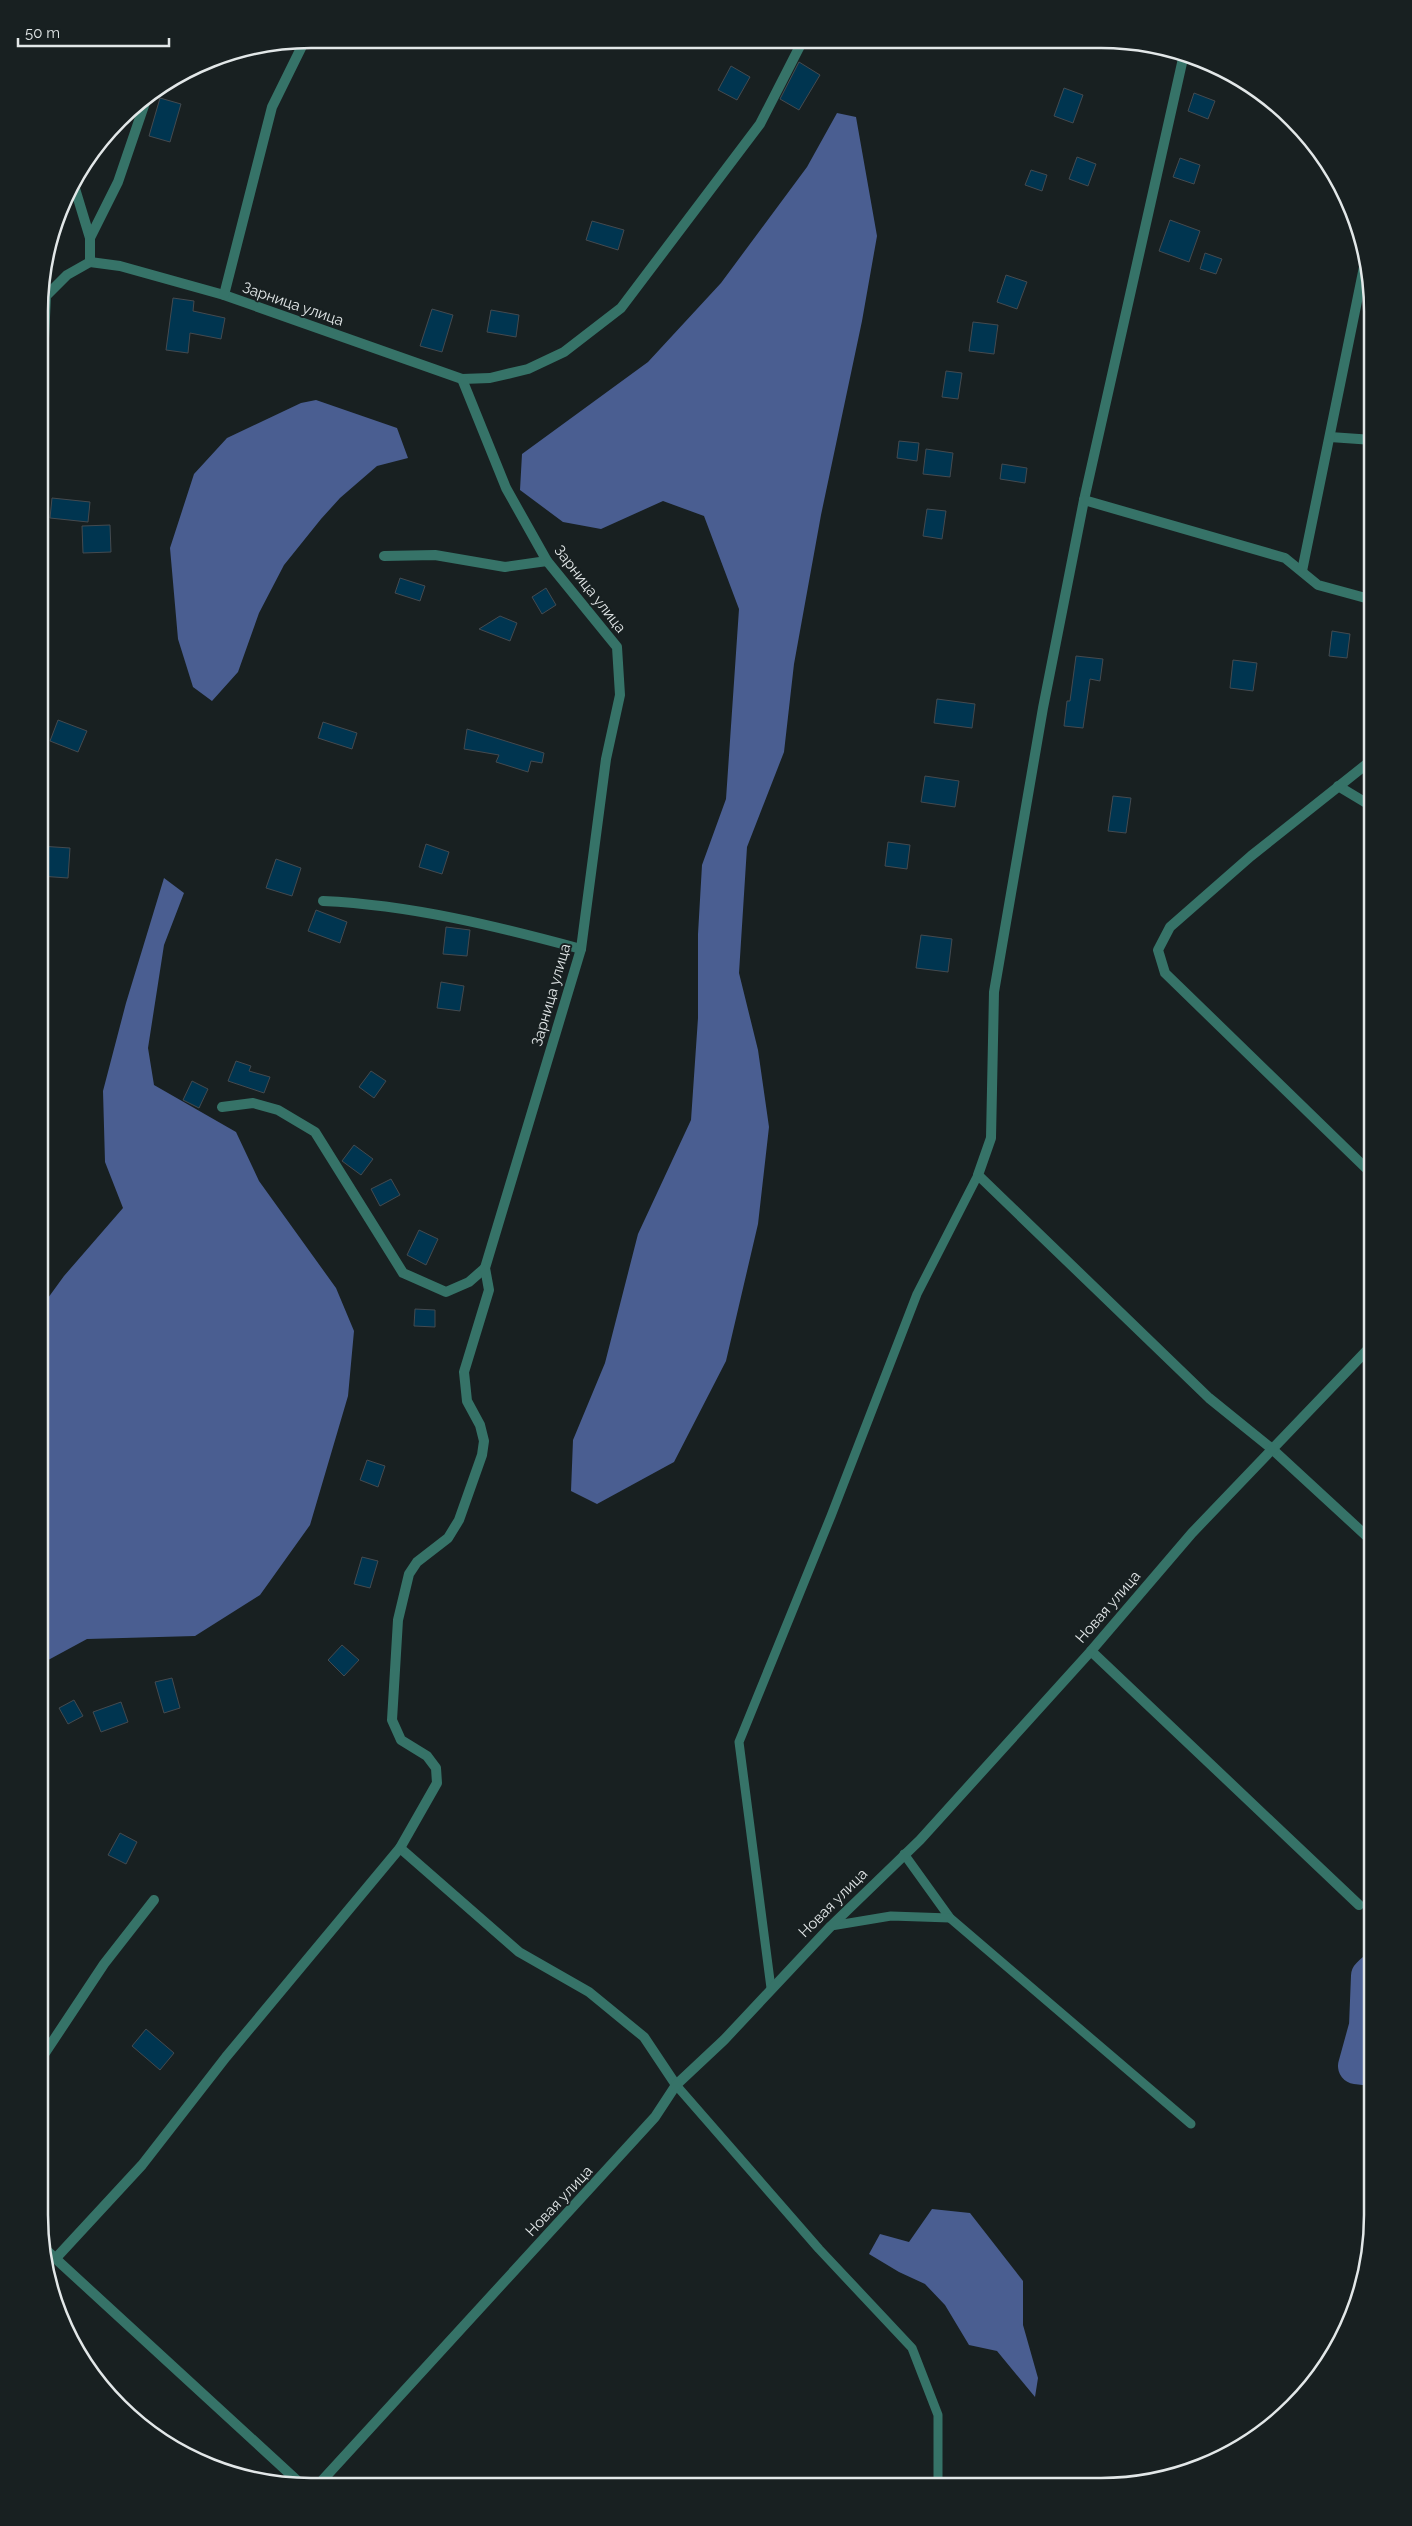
<svg xmlns="http://www.w3.org/2000/svg" width="1412" height="2526" font-family="Raleway,sans-serif">
  <style>
    .water { fill: #4a5e91 }
    .lines { fill: none; stroke-linecap: round; stroke-linejoin: round }
    .river { stroke: #4a5e91; stroke-width: 36 }
    .building { fill: #003550; stroke: #444a4f }
    .lane { stroke: #367368; stroke-width: 9 }
    .street { stroke: #367368; stroke-width: 10 }
    .labels { text-anchor: middle; stroke-width: 4; stroke-linejoin: round; paint-order: stroke }
    .street-label { font-size: 15px; fill: #e2e7e8; stroke: #182021 }
    .rim { fill: none; stroke: #e2e7e8; stroke-width: 2.5 }
  </style>
  <rect width="100%" height="100%" fill="#182021"/>
  <g class="water">
    <polygon points="837,113 856,117 877,236 862,321 821,515 794,664 784,752 747,847 739,973 758,1050 769,1127 758,1224 726,1361 674,1462 597,1504 571,1491 573,1440 605,1363 638,1234 691,1120 698,1018 698,934 702,865 726,799 739,609 704,516 663,501 601,529 563,522 520,490 522,454 648,362 721,283 807,167"/>
    <polygon points="316,400 397,428 408,458 377,466 340,498 321,519 284,565 259,613 238,672 212,701 193,687 178,639 170,548 194,474 227,438 301,403"/>
    <polygon points="164,878 184,893 164,945 148,1048 154,1085 236,1132 259,1181 336,1288 354,1331 348,1396 310,1525 260,1595 195,1636 87,1639 39,1665 40,1309 64,1276 123,1208 105,1162 103,1091 126,1003"/>
    <polygon points="932,2209 970,2213 1023,2281 1023,2325 1038,2378 1035,2397 997,2351 969,2345 945,2305 925,2284 899,2272 869,2254 880,2234 909,2242"/>
  </g>
  <g class="lines">
    <polyline class="river" points="1373,2068 1356,2066 1367,2026 1369,1976 1373,1972"/>
  </g>
  <g class="building">
    <polygon points="799,62 820,75 799,110 780,99"/>
    <polygon points="731,66 750,77 737,100 718,90"/>
    <polygon points="1064,88 1083,95 1073,123 1054,116"/>
    <polygon points="1194,93 1215,101 1208,119 1188,111"/>
    <polygon points="160,98 181,104 170,142 149,136"/>
    <polygon points="1077,157 1096,164 1088,186 1069,179"/>
    <polygon points="1180,158 1200,165 1194,184 1173,177"/>
    <polygon points="1031,170 1047,175 1042,191 1025,185"/>
    <polygon points="1170,220 1200,231 1189,262 1159,251"/>
    <polygon points="592,221 624,230 618,250 586,240"/>
    <polygon points="1205,253 1222,259 1216,274 1200,269"/>
    <polygon points="1006,275 1027,282 1017,309 997,302"/>
    <polygon points="173,298 194,301 193,311 225,318 221,339 190,333 188,353 166,350"/>
    <polygon points="432,309 453,315 442,352 420,346"/>
    <polygon points="491,310 519,315 516,337 487,332"/>
    <polygon points="973,322 998,325 994,354 969,351"/>
    <polygon points="946,371 962,373 958,399 942,397"/>
    <polygon points="899,441 919,443 917,461 897,458"/>
    <polygon points="926,449 953,453 950,477 923,474"/>
    <polygon points="1002,464 1027,468 1025,483 1000,479"/>
    <polygon points="52,498 90,502 88,522 50,518"/>
    <polygon points="927,509 946,511 942,539 923,536"/>
    <polygon points="110,525 111,552 83,553 82,526"/>
    <polygon points="400,578 425,586 420,601 395,593"/>
    <polygon points="546,588 556,605 542,614 532,597"/>
    <polygon points="500,616 517,623 510,641 479,629"/>
    <polygon points="1332,631 1350,634 1347,658 1329,656"/>
    <polygon points="1076,656 1103,659 1100,681 1090,679 1083,728 1064,726 1067,701 1070,701"/>
    <polygon points="1233,660 1257,663 1253,691 1230,688"/>
    <polygon points="937,699 975,704 972,728 934,723"/>
    <polygon points="58,720 87,731 78,752 50,741"/>
    <polygon points="323,722 357,733 352,749 318,738"/>
    <polygon points="467,729 544,753 542,763 531,761 528,772 496,762 499,755 464,749"/>
    <polygon points="925,776 959,781 955,807 921,802"/>
    <polygon points="1113,796 1131,798 1126,833 1108,831"/>
    <polygon points="888,842 910,845 907,869 885,866"/>
    <polygon points="426,844 449,852 442,874 419,867"/>
    <polygon points="40,846 70,848 68,878 40,876"/>
    <polygon points="276,859 301,868 292,896 266,888"/>
    <polygon points="316,910 347,922 340,943 308,931"/>
    <polygon points="446,927 470,930 467,956 443,954"/>
    <polygon points="921,935 952,939 948,972 916,968"/>
    <polygon points="441,982 464,986 460,1011 437,1008"/>
    <polygon points="236,1061 251,1066 249,1071 270,1077 264,1093 228,1081"/>
    <polygon points="371,1071 386,1081 374,1098 359,1087"/>
    <polygon points="192,1081 208,1089 199,1108 183,1100"/>
    <polygon points="354,1145 373,1159 361,1175 342,1161"/>
    <polygon points="391,1179 400,1195 380,1206 371,1189"/>
    <polygon points="419,1230 438,1239 426,1265 407,1255"/>
    <polygon points="415,1309 435,1310 435,1327 414,1326"/>
    <polygon points="367,1460 385,1466 378,1487 360,1480"/>
    <polygon points="362,1557 378,1561 370,1588 354,1584"/>
    <polygon points="342,1645 359,1660 344,1676 328,1660"/>
    <polygon points="172,1678 180,1708 164,1713 155,1682"/>
    <polygon points="74,1700 83,1716 68,1724 59,1708"/>
    <polygon points="121,1702 128,1722 101,1732 93,1712"/>
    <polygon points="120,1833 137,1842 126,1864 108,1855"/>
    <polygon points="146,2029 174,2053 160,2070 132,2046"/>
  </g>
  <g class="lines">
    <g class="lane">
      <polyline points="904,1854 950,1918 1191,2124"/>
      <polyline points="831,1926 891,1916 950,1918"/>
      <polyline points="771,1988 739,1742 831,1516 917,1294 978,1175"/>
      <polyline points="676,2085 819,2249 912,2348 938,2415 938,2481 933,2487"/>
    </g>
    <g class="street">
      <polyline points="1184,54 1084,500 1043,708 994,992 991,1138 978,1175 1209,1398 1271,1448 1373,1542"/>
      <polyline points="73,182 90,238"/>
      <polyline points="90,262 120,266 224,295 462,379 490,378 528,369 564,352 621,308 760,124 802,42"/>
      <polyline points="224,295 272,107 305,40"/>
      <polyline points="41,402 46,296 67,275 90,262 90,238 118,182 147,97"/>
      <polyline points="1330,437 1373,440"/>
      <polyline points="1084,500 1285,558 1318,585 1373,600"/>
      <polyline points="384,556 435,555 505,567 547,561"/>
      <polyline points="1302,571 1365,262"/>
      <polyline points="1338,786 1373,807"/>
      <path d="M323,901C411,905 496,926 581,949"/>
      <polyline points="222,1107 253,1103 278,1110 315,1132 403,1273 446,1292 469,1282 485,1268"/>
      <polyline points="1373,1175 1165,973 1158,950 1170,927 1251,856 1373,759"/>
      <polyline points="1091,1651 1359,1905"/>
      <polyline points="400,1848 519,1952 589,1992 644,2037 676,2085"/>
      <polyline points="39,2062 104,1964 154,1900"/>
      <polyline points="44,2248 302,2485"/>
      <polyline points="56,2258 142,2165 226,2057 400,1848 437,1783 436,1768 427,1756 401,1740 392,1720 398,1620 409,1574 417,1562 448,1538 459,1520 482,1455 484,1441 480,1425 467,1401 464,1372 489,1290 485,1268 581,949 606,759 620,695 617,647 547,561 506,488 462,379"/>
      <polyline points="318,2485 655,2117 676,2085 724,2040 831,1926 920,1840 1091,1651 1192,1533 1373,1344"/>
    </g>
  </g>
  <g class="labels">
    <g class="street-label">
      <text transform="translate(293 304) rotate(19)" y="5">Зарница улица</text>
      <text transform="translate(590 589) rotate(52)" y="5">Зарница улица</text>
      <text transform="translate(551 995) rotate(-74)" y="5">Зарница улица</text>
      <text transform="translate(1108 1607) rotate(-49)" y="5">Новая улица</text>
      <text transform="translate(833 1903) rotate(-45)" y="5">Новая улица</text>
      <text transform="translate(559 2201) rotate(-47)" y="5">Новая улица</text>
    </g>
  </g>
  <path d="M0 0H1412V2526H0ZM311 48H1101A263 263 0 0 1 1364 311V2215A263 263 0 0 1 1101 2478H311A263 263 0 0 1 48 2215V311A263 263 0 0 1 311 48Z" fill="#182021" fill-rule="evenodd"/>
  <path class="rim" d="M311 48H1101A263 263 0 0 1 1364 311V2215A263 263 0 0 1 1101 2478H311A263 263 0 0 1 48 2215V311A263 263 0 0 1 311 48Z"/>
  <path d="M18 38v8h151v-8" fill="none" stroke="#e2e7e8" stroke-width="2.5"/>
  <text x="25" y="38" font-size="15" fill="#e2e7e8" stroke="#182021" stroke-width="4" paint-order="stroke">50 m</text>
</svg>
